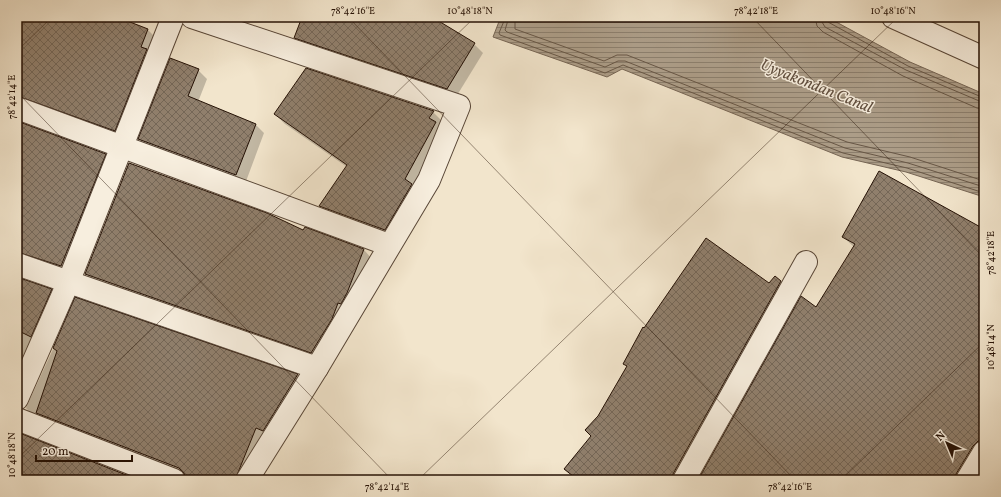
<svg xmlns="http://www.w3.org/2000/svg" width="1001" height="497" font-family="Vollkorn,serif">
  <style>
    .water { fill: url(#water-rules); stroke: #766554 }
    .shadow { fill: #0003 }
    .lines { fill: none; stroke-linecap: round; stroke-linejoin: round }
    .shore { stroke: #685746; stroke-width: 1 }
    .building { fill: url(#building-cross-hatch); stroke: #251105 }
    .minor-casing { stroke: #584637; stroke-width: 24 }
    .minor { stroke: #f7eede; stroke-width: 22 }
    .ticks { fill: none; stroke: #251105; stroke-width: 1; stroke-opacity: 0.45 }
    .labels { text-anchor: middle; stroke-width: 3; stroke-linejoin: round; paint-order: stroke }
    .water-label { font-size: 16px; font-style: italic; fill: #625040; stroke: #f7eede }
    .neatline { fill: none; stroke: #251105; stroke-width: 1.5 }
    .ticks-label { font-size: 10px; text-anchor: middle; fill: #251105 }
  </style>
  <defs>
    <pattern id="water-rules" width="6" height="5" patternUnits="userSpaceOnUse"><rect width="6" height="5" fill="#ac9d88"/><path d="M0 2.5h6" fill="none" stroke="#8c7f6d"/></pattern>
    <pattern id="building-cross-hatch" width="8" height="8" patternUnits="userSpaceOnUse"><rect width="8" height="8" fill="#907f6c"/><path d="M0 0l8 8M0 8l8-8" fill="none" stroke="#756757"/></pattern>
  </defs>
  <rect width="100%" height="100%" fill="#f2e5cc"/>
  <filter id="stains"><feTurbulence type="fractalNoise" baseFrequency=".005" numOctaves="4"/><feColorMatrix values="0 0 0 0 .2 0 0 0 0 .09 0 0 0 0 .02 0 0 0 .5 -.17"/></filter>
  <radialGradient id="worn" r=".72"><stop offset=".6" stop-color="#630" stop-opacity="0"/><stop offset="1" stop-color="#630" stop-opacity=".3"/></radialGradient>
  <polygon class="water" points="496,17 827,17 910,62 984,94 984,197 906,172 842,157 622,69 607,77 493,37 500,19"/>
  <g class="shadow">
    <polygon points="17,17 114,17 148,30 159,41 126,141 17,114"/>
    <polygon points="303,17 430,17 474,44 483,53 456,97 304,47 295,38"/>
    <polygon points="198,70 207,79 198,102 255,124 264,133 245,184 148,148 139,139"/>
    <polygon points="433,112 443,122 395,240 331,216 321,206 347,167 285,124 275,114"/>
    <polygon points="17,122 105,155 116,166 73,277 17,270"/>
    <polygon points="305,229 364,250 374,261 322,363 97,285 86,274 303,231"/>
    <polygon points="984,230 984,456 969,480 699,480 816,309 854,247 843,237"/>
    <polygon points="17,278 51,290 62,301 17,404"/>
    <polygon points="781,281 791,292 686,480 577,480 565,468 592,436 599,416 627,366 624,363 644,329"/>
    <polygon points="76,299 297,375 308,387 250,480 187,480 187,478 37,420 26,408"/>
  </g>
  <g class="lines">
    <g class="shore">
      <polyline points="504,17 504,21 499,33 500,35 605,73 623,65 843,153 907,168 984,193"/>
      <polyline points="509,17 505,30 507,32 605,67 618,61 625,61 845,148 908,163 984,187"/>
      <polyline points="515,17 515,29 604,61 617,55 627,55 847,142 910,157 984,181"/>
      <polyline points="815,17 817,26 823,32 903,76 977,108 984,109"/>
      <polyline points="821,17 822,22 825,27 906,70 984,103"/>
      <polyline points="826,17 828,22 908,66 984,98"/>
    </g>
  </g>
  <g class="building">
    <polygon points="17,17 117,17 148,29 141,47 147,49 115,131 17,96"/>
    <polygon points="302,17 432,17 475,43 447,89 294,38"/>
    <polygon points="170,58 199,69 188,96 256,124 236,175 138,139"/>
    <polygon points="306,68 434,111 429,118 436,122 405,179 412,184 385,230 319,206 347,165 274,114"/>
    <polygon points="17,121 106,154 61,266 17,252"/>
    <polygon points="129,163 267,213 303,230 305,227 364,249 347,293 341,304 338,303 332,319 311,353 85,274"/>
    <polygon points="879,171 984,229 984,440 978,441 973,446 956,474 955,480 698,480 801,296 816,307 855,244 842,237"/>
    <polygon points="706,238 769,283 775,276 781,281 673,474 672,480 578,480 564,469 591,436 585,430 598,416 627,366 623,364 643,327 644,328"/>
    <polygon points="17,277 52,289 31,337 17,330"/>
    <polygon points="75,297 298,374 263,431 256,428 235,480 186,480 184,473 179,468 36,413 57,351 53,348"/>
    <polygon points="17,432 139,480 17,480"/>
  </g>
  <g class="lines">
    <g class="minor-casing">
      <g id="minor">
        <polyline points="192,17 459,106 429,180 317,368 247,480"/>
        <polyline points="893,17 984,58"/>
        <polyline points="17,108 389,245"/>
        <polyline points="17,264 317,368"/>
        <polyline points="17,399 68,283 173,17"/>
        <polyline points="17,419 174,480"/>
        <polyline points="684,480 806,262"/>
        <polyline points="967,480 984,452"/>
      </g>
    </g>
    <use href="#minor" class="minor"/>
  </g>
  <path class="ticks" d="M348,17L795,480M752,17L984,258M17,51L52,17M17,92L392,480M17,459L475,17M418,480L898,17M841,480L984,342"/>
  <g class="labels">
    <g class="water-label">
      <text transform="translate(817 85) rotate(22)" y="6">Uyyakondan Canal</text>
    </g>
  </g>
  <rect width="1001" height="497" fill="none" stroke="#f2e5cc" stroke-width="44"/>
  <g transform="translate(947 443) rotate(316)" stroke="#f7eede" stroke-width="3" paint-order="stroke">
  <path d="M0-3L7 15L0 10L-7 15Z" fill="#251105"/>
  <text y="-6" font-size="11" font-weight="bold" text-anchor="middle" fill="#251105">N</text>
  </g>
  <path d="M36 455v6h96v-6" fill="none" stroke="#251105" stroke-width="2"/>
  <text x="42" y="455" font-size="12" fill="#251105" stroke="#f7eede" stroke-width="3" paint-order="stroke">20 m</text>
  <rect x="22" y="22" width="957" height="453" class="neatline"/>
  <g class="ticks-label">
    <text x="353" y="14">78°42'16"E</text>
    <text x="470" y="14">10°48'18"N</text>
    <text x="756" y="14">78°42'18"E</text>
    <text x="893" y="14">10°48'16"N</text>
    <text transform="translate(11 97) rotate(-90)" y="4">78°42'14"E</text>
    <text transform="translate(990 253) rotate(-90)" y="4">78°42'18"E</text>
    <text transform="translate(990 347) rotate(-90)" y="4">10°48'14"N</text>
    <text transform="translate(11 455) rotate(-90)" y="4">10°48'18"N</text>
    <text x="387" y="490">78°42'14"E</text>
    <text x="790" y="490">78°42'16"E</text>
  </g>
  <rect width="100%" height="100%" filter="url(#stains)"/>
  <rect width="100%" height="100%" fill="url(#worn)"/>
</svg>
